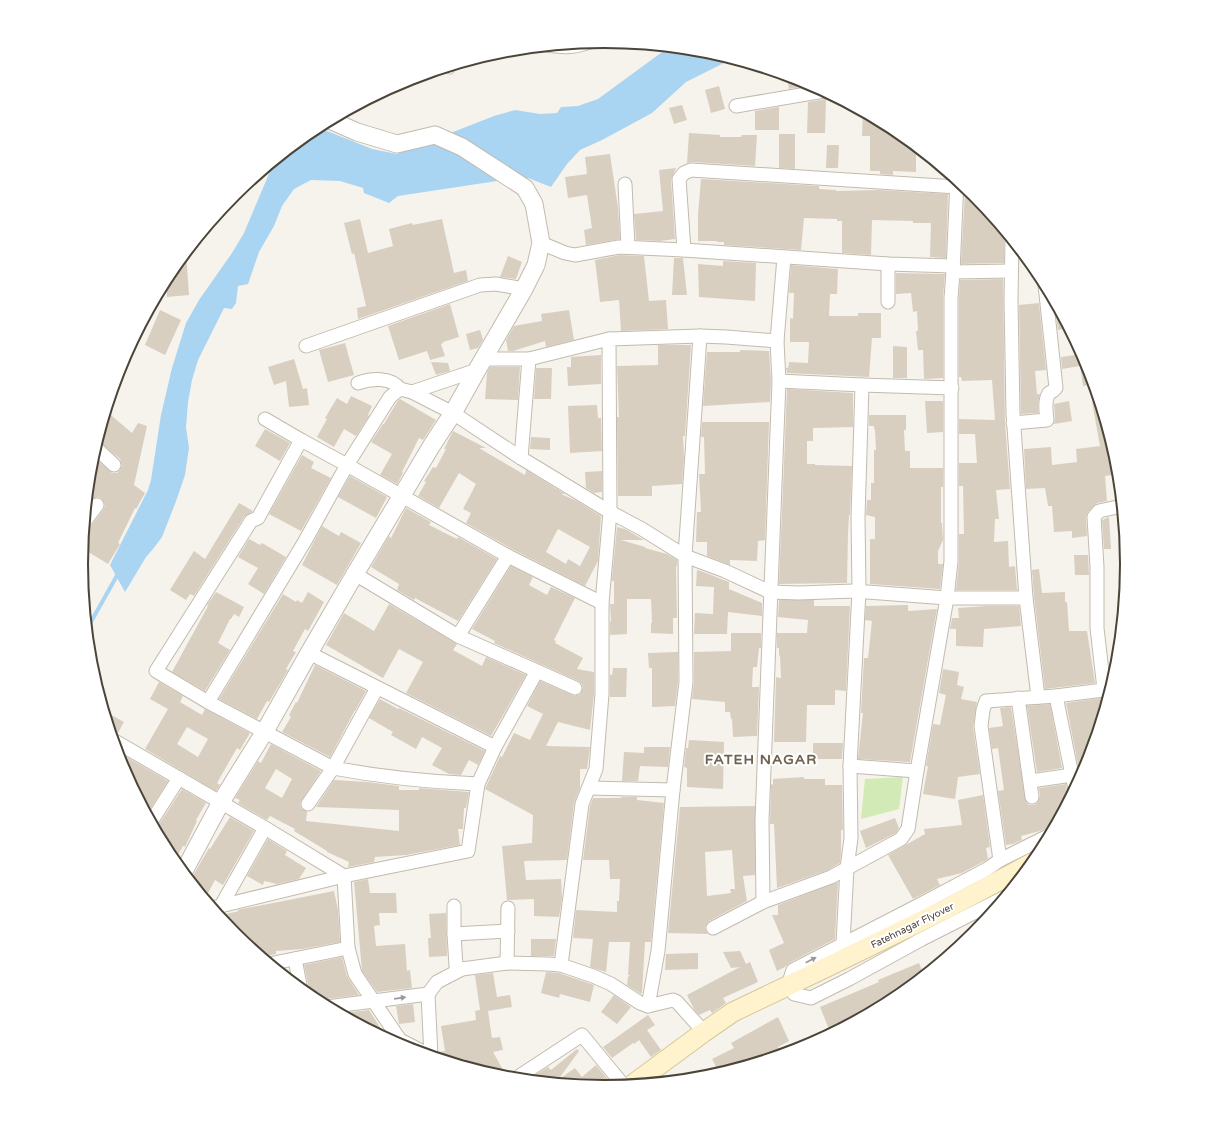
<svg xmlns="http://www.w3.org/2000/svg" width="1208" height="1129" font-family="'Varela Round',sans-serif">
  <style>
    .green { fill: #d2eab5 }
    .water { fill: #a9d4f2 }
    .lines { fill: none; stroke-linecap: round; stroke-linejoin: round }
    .stream { stroke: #a9d4f2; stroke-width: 4 }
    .building { fill: #d8cfc1; fill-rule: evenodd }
    .service-casing { stroke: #c2bbae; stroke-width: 9 }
    .minor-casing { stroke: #c2bbae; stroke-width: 15 }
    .tertiary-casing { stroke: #c2bbae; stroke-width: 19 }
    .secondary-casing { stroke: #d6c79b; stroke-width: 21 }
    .service { stroke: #fff; stroke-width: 7 }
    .minor { stroke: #fff; stroke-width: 13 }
    .tertiary { stroke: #fff; stroke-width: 17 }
    .secondary { stroke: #fff3cd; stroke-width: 19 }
    .oneway { fill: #9c9892 }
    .labels { text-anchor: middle; stroke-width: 4; stroke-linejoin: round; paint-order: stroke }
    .street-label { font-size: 10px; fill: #4b4439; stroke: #fff }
    .district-label { font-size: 14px; font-weight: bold; letter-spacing: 1px; fill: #6e6250; stroke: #fff }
    .rim { fill: none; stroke: #4b4439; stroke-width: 2 }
  </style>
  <rect width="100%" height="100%" fill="#f6f3ec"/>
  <polygon class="green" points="903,777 899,809 861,819 865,779"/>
  <polygon class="water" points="669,47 706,51 732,59 686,82 652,113 602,140 580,150 567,164 551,187 528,178 497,181 398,196 389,203 364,193 363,188 340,181 311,180 294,189 282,206 274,226 259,252 248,284 238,286 236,303 232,309 224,308 198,360 192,380 188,402 186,427 189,448 185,475 175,504 162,537 153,549 146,557 125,592 110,565 148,490 151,480 161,415 172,368 186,323 199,300 232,253 244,233 274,162 317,127 372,149 397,154 494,116 515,110 540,114 557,113 561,107 578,106 598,99"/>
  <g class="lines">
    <polyline class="stream" points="87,629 119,572"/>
  </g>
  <g class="building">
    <polygon points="787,76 805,81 812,85 789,89"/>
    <polygon points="719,86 725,109 711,113 705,90"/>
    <polygon points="826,99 825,133 807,133 808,102"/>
    <polygon points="682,105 687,120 674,124 669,108"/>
    <polygon points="779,107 779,130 755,130 755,111"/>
    <polygon points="863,112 895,129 916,147 916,172 893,171 893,175 880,174 880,171 870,171 870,136 862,136"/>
    <polygon points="689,133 720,135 720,137 741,137 742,135 757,135 755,166 692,162 687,163"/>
    <polygon points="779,134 795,134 795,169 779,168"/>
    <polygon points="827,145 839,145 838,168 826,168"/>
    <polygon points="610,154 618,208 620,239 586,245 584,230 592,228 587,195 568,198 565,177 587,174 585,157"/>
    <polygon points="676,168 671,180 675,239 660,241 636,240 634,214 663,211 659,170"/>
    <polygon points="701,179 819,186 819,189 836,190 836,191 879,190 948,194 946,258 930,257 931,223 913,223 913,221 872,220 871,255 842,253 842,221 837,221 837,219 804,218 801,250 724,245 724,242 717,242 717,241 698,241 698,214"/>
    <polygon points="965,191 971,192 974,194 1007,234 1004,240 1004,263 961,264"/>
    <polygon points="360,219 368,253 393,246 389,229 412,223 413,225 442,219 454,273 466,270 468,281 358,319 357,308 366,306 354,253 352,254 344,223"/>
    <polygon points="1020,250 1029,261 1020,261"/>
    <polygon points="186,252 189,295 167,297 166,280 169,273"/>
    <polygon points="620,255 644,256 649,301 666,300 668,329 621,331 619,300 600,302 595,260"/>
    <polygon points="508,256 522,262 516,279 500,277"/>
    <polygon points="674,258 683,258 687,295 672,295"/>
    <polygon points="723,261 756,263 755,301 699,297 698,264 723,266"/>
    <polygon points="791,265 838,269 837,294 830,294 829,316 858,316 858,313 881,313 881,338 872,338 869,377 787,373 786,368 788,368 789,362 808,363 809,342 790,342 790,318 793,319 794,293 789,293"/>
    <polygon points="896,273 945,274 943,298 943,378 924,379 923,350 918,350 916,331 918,331 917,311 913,312 911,293 896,294"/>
    <polygon points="1003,279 1005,423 1010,489 996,490 999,519 995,519 994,542 1008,541 1009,567 1015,566 1017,590 956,590 959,561 959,534 964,534 963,486 959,486 959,463 977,463 975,434 959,434 959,419 995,420 992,380 962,381 961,377 959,377 959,298 960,280"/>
    <polygon points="1039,303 1046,370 1035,371 1037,394 1040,394 1038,402 1038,413 1021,414 1019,305"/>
    <polygon points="450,304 459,337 443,342 443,343 441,344 445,356 430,360 427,351 399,360 388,326"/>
    <polygon points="1055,307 1057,307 1069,328 1058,330"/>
    <polygon points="160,310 181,320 165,355 145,345"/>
    <polygon points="569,310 574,340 546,347 545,341 513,351 508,351 506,340 514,326 542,321 541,314"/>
    <polygon points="480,330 483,340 478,348 470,350 466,334"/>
    <polygon points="345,343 354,375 328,382 319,350"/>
    <polygon points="658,345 691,345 685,436 683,436 684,457 682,484 652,486 652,496 618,496 617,417 619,417 617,366 658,365"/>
    <polygon points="893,346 907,347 907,378 893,378"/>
    <polygon points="740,350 769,351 771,381 770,402 703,406 707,352 740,352"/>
    <polygon points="1082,354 1088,364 1094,384 1083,386 1080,366 1062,369 1061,357"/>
    <polygon points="601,355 601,384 568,386 567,367 571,367 571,357"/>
    <polygon points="294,359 303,389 307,388 309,405 289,407 286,381 274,385 268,367"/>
    <polygon points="431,362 448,363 450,371 436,375"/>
    <polygon points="490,367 520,367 518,400 485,399 487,373"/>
    <polygon points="536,368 552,368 551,399 534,399"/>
    <polygon points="787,389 853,393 853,427 813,428 813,441 807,441 807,464 815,464 815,465 852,466 850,515 849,515 848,534 847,583 779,584"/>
    <polygon points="351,396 372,406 368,415 369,416 356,436 344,429 334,447 317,437 327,419 325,418 337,398 347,404"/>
    <polygon points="400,399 436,420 423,440 419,438 402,472 403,473 397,484 380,475 392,454 371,442 383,424 384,424 397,402"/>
    <polygon points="1099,400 1117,463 1119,474 1105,476 1107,501 1097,503 1088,512 1086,517 1087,536 1072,538 1072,531 1054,532 1052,506 1048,506 1045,488 1026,489 1024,449 1051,447 1052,465 1077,462 1076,449 1100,446 1092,402"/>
    <polygon points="925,401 943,401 943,432 927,433"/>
    <polygon points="1069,401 1072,421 1054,424 1055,419 1054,404"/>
    <polygon points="597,405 598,418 601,418 602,451 570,453 568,406"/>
    <polygon points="106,411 132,433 138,423 147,426 134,485 145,493 136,509 135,508 118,543 120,544 108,564 82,548 84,529 88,528 91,526 103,510 105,506 102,499 98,497 91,500 86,506 91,462 93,456 112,473 117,473 120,470 122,466 120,459 97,440"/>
    <polygon points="869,415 906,415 906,430 904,430 905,451 910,451 910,468 943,468 943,487 941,487 941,523 942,523 943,540 938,551 938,564 943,564 940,589 870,584 870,539 875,539 875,517 866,515 867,500 871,500 871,483 874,483 874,450 876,450 875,429 874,429 874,426 869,426"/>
    <polygon points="702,422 769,422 765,540 758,541 757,561 730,560 730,565 707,556 707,542 696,542 697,512 701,512 699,474 705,474 704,437 701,437"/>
    <polygon points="265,429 290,443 280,461 255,446"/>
    <path d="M453,431L486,448H479L525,475L526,470L565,494H561L577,501L601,516L598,561L585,586L512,549L466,523L471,513L463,509L476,484L459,473L439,508L418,496L426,482L424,481L433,467L436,468L446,449H444ZM558,529L590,547L580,566L568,559L566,564L546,552Z"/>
    <polygon points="531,437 550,438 550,450 530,449"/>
    <polygon points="302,455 314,462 311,468 331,478 301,531 269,514"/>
    <polygon points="602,471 602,492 594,493 586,488 585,472"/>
    <polygon points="350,476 387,497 376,518 338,497"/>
    <polygon points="239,503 253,511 244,517 194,596 190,594 186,600 170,590 194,551 205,559"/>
    <polygon points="406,508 431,522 429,525 457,539 458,537 497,559 458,621 415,598 414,600 397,590 399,584 371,567 389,536 391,538"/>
    <polygon points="1109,517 1111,549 1104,549 1102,520"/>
    <polygon points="322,526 339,536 341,532 361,543 337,585 302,565"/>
    <polygon points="617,527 625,529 644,540 621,540 645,547 645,548 667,554 677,560 677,566 676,566 677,618 673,618 673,634 651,633 651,623 652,623 651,599 627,599 627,634 610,635 610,622 611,621 610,604 614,604 614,581 612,581 612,578"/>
    <polygon points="249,539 260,545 262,543 286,557 264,594 248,584 258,568 238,557"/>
    <polygon points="1074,555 1088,555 1089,575 1075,575"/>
    <polygon points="511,566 533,577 529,585 547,595 551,587 575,598 554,640 556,641 555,643 583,658 577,669 594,672 594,694 590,730 558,722 546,746 590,747 587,769 580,769 580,788 574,803 567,860 524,861 526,880 561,879 562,898 559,917 534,916 534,899 507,900 502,846 532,843 533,815 485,789 500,756 502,757 514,733 530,740 543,714 527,706 540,681 575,696 580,694 583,688 582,684 578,681 494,643 495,641 472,629"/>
    <polygon points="1039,569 1042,593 1065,592 1065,602 1067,602 1069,631 1087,631 1095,683 1045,689 1034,597 1032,570"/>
    <polygon points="697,570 701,571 729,582 729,589 762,603 762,616 728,612 727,634 694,634 695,613 713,614 714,587 696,586"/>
    <polygon points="216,592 244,607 239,617 234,614 231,619 230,619 218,643 230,650 205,691 172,672 208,606 207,605"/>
    <polygon points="308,592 324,602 308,631 305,629 293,651 296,652 286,669 288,670 269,702 267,701 257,719 219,699 283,594 296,602 297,600 302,603"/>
    <polygon points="779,600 814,600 814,606 850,606 846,691 835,690 835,705 807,705 806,742 774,742 776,677 781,678 780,655 779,656 779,648 777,648 777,633 807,633 808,620 778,617"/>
    <polygon points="389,604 457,644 453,650 482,666 486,657 526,675 491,736 406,693 423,662 399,649 383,678 326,645 344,613 374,631"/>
    <polygon points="908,605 908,611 937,609 910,762 858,759 863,713 861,713 864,658 868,658 872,621 865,620 866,606"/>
    <polygon points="987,606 1019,606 1021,626 984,629 983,647 956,646 956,629 950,629 952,618 959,618 958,608"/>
    <polygon points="731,633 761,633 761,648 759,648 757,667 753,667 752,687 759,687 757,736 733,737 732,719 731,719 730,712 725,712 725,702 692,699 694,682 694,652 731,651"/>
    <polygon points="678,652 678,682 675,706 652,707 652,668 649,668 648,653"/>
    <polygon points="315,665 366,691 355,711 355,710 330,757 282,732 291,717 289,715 296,702 297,703"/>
    <polygon points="613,668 627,668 626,697 610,697 610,675 612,675"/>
    <polygon points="943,669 959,672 957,685 964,687 961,699 977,702 973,727 980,774 958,777 955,799 923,794 928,766 926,766 933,724 940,725 946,695 939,693"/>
    <path d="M159,682L183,696L180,702L202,715L205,709L250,733L240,750L237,748L217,783L220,785L216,791L145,749L168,709L150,699ZM187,727L208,739L198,757L177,744Z"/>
    <polygon points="1108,697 1088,765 1078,765 1066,703"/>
    <polygon points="380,699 398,709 399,708 485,751 478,765 469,760 461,775 449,774 432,765 442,748 422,737 416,749 391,735 393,732 369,718"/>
    <polygon points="1050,704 1062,768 1037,772 1027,706"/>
    <polygon points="1011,707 1026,802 1029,805 1034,805 1037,803 1040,796 1039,788 1066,784 1067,791 1071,796 1054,828 1047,828 1040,831 1021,836 1022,840 1013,844 1006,845 998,791 1004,790 998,748 992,749 989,728 1003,726 1000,708"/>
    <polygon points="104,711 124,722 118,733 111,733"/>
    <polygon points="689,740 724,742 723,789 687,787 687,768 684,767 686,748 688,748"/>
    <polygon points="813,743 843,743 842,759 813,759"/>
    <path d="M271,744L321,771L300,803L301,808L307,812L306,821L399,831V810L316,807L334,780L367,782L399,786V790H419V788L469,792L466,808H464L463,829H458L460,845L406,855L375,857L374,862L348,867L349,862L327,852V851L294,831L295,829L270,816L267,820L238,803L240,800L235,798L258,761L261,763ZM276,769L292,779L282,798L265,788Z"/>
    <polygon points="644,747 670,747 668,767 640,766 638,781 622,781 624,752 644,753"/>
    <polygon points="116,751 168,781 147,814 120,765"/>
    <polygon points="804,777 804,779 825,779 825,785 842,785 843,830 841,830 841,852 840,863 828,870 777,888 774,824 770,824 771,784 773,785 773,779"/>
    <polygon points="182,789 206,803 196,820 197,821 185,847 183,846 174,862 169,855 155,829 158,826"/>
    <polygon points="983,795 990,847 986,848 988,859 962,873 937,879 940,885 913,899 888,855 925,834 924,829 962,825 958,800"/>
    <polygon points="621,797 637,797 637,800 664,803 651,942 645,942 642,992 641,994 627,985 628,977 630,975 628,975 630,942 609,942 606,972 590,967 593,939 573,938 576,910 617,912 617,901 619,901 620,879 610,879 609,860 583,860 590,806 593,798 621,798"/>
    <path d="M755,806V875L743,876L747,901L709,921L705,927L706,931L708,934L668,933L680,807ZM732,850L735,889H730L731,893L707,896L705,852Z"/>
    <polygon points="230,817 254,831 223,885 215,880 207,895 198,891 190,881 209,848 210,849"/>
    <polygon points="895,818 899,828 896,833 866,848 860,831"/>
    <polygon points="268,839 287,851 285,855 306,868 299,879 277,884 264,881 263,885 247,876"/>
    <polygon points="368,879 370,893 396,893 397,913 379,913 380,925 374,926 376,946 405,944 407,971 410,970 412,988 377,992 362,971 354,882"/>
    <polygon points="838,882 835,939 789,963 785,967 777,971 769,950 784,943 772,915 778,915 778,905"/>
    <polygon points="334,891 338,910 340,942 302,949 276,951 276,954 261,957 234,935 222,921 222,915 239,911 237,910"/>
    <polygon points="446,913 447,956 429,957 428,938 431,938 429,914"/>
    <polygon points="531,939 556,939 554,956 531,956"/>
    <polygon points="740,951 746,964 750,962 758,982 723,998 726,1003 712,1013 710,1010 699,1015 694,1009 687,995 740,967 731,968 723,952"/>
    <polygon points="698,953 698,969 665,970 666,954"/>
    <polygon points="342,957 347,976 359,995 326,999 318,1002 313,1000 308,995 309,988 304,965"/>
    <polygon points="919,963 924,975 895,1000 831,1034 820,1007 879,982 878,980"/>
    <polygon points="546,972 559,973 594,985 590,1002 560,994 559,998 541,993"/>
    <polygon points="493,973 497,997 510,995 512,1007 488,1011 492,1038 500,1037 503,1050 493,1052 507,1077 507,1078 478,1071 473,1063 466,1064 465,1059 448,1062 438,1059 439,1052 445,1051 441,1026 476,1020 475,1011 480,1010 475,975"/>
    <polygon points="614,995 631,1007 617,1024 601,1012"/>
    <polygon points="413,1004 415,1022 399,1024 396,1006"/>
    <polygon points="369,1010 388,1040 344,1016 344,1013"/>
    <polygon points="648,1015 655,1025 647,1030 661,1050 651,1057 639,1040 634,1044 633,1043 612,1058 603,1047"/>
    <polygon points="778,1017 789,1041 778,1047 782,1055 746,1066 743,1062 720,1074 712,1059 734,1048 731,1043"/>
    <polygon points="577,1049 579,1051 558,1080 575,1068 582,1077 596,1065 614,1087 604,1088 527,1080 548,1067 551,1070"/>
  </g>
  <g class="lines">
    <g class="service-casing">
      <g id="service">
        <path d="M540,47C565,51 576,52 600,41"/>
        <polyline points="447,68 450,70"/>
      </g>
    </g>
    <g class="minor-casing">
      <g id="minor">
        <polyline points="736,106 824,91"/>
        <polyline points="625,184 628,247"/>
        <polyline points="1012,240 1011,300 1013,413 1026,598 1038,697"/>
        <polyline points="541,243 565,253 575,255 619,247 684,250 888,264 953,266"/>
        <polyline points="684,250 679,179 684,173 691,170 957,187"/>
        <polyline points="1011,271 953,272 951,298 951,561 947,598 1026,598"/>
        <polyline points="953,272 957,180"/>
        <polyline points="888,302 888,264"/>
        <polyline points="306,346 480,285 496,284 524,289"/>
        <polyline points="483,359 529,359 609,339"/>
        <polyline points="779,381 862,385 858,517 859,591 850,766 851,838 847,868 843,943"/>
        <path d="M358,383C372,378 391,377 400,389"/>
        <polyline points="862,385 952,388"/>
        <polyline points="412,392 477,370"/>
        <polyline points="265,419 301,440"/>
        <path d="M1013,423L1047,420C1046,411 1044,401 1049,393L1053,391L1056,388L1045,285"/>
        <polyline points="95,447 114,465"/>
        <polyline points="521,458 529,359"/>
        <polyline points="85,521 97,505"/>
        <polyline points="355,574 458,636 575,688"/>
        <polyline points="458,636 508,556"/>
        <polyline points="1104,689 1097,628 1097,567 1094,517 1099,511 1122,506"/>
        <polyline points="1018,698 1032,797"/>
        <polyline points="208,702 156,671 251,521 258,518 301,440 347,465 390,397 400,389 412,392 453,413 521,458 610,512 642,529 685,556 725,571 770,592 799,593 854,591 947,598 917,771 908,829 901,839 831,877 763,902 713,928"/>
        <polyline points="113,740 265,828 344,876 468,851 478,784 495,747 309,653"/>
        <polyline points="495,747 537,671"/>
        <polyline points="850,766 917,771"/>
        <polyline points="1084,772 1072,775 1056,696 1111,689"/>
        <polyline points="1031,781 1072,775 1075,789"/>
        <path d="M478,784C430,782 381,777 333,768L208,702L305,541L347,465L508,556L602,603"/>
        <polyline points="589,788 673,790"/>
        <polyline points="308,804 333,768 377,688"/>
        <polyline points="151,822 179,778"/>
        <polyline points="1000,860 981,726 983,710 986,701 1056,696"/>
        <polyline points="763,902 762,821 779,381 777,341 784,257"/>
        <polyline points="221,906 265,828"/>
        <polyline points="454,906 454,934 456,966 462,969"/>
        <polyline points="212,908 344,876 348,948 269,964"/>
        <polyline points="454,934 508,931"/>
        <polyline points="348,948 355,974 400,1040 431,1056"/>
        <polyline points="295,959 301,990"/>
        <polyline points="507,963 508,908"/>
        <polyline points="561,965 582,804 596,769 602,694 602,603 610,512 609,339 700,336 726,337 777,341"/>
        <polyline points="788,985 793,970 923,903 987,869 1000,860 1050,835"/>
        <polyline points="428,994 431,1056"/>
        <polyline points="794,994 811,998 849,979 922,939 1005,897"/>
        <polyline points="648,1006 673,1000 677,1002 704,1032"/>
        <polyline points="327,1007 428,994 437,982 462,969 507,963 547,964 561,965 593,976 611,984 640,1003 648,1006 658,951 673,790 686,682 685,556 700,336"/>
        <polyline points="515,1079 582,1035 624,1086"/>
      </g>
    </g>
    <g class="tertiary-casing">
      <polyline id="tertiary" points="183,873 221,802 265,731 309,653 355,574 432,445 453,413 477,370 524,289 536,265 541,243 534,204 525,188 462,147 435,135 397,144 357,132 330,120"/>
    </g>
    <g class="secondary-casing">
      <polyline id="secondary" points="632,1085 704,1032 733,1012 825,968 946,909 1034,862"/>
    </g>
    <use href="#service" class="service"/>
    <use href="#minor" class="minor"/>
    <use href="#tertiary" class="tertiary"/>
    <use href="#secondary" class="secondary"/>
  </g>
  <defs><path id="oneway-solid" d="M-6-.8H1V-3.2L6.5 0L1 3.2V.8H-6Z"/></defs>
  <g class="oneway">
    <use href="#oneway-solid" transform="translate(811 960) rotate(-28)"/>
    <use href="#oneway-solid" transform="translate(400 998) rotate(-8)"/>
  </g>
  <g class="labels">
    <g class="street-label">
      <text transform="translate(912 925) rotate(-26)" y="4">Fatehnagar Flyover</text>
    </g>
    <g class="district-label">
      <text x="761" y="764">FATEH NAGAR</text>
    </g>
  </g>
  <path d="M0 0H1208V1129H0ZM88 564a516 516 0 1 1 1032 0a516 516 0 1 1-1032 0Z" fill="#fff" fill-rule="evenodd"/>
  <path class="rim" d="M88 564a516 516 0 1 1 1032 0a516 516 0 1 1-1032 0Z"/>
</svg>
